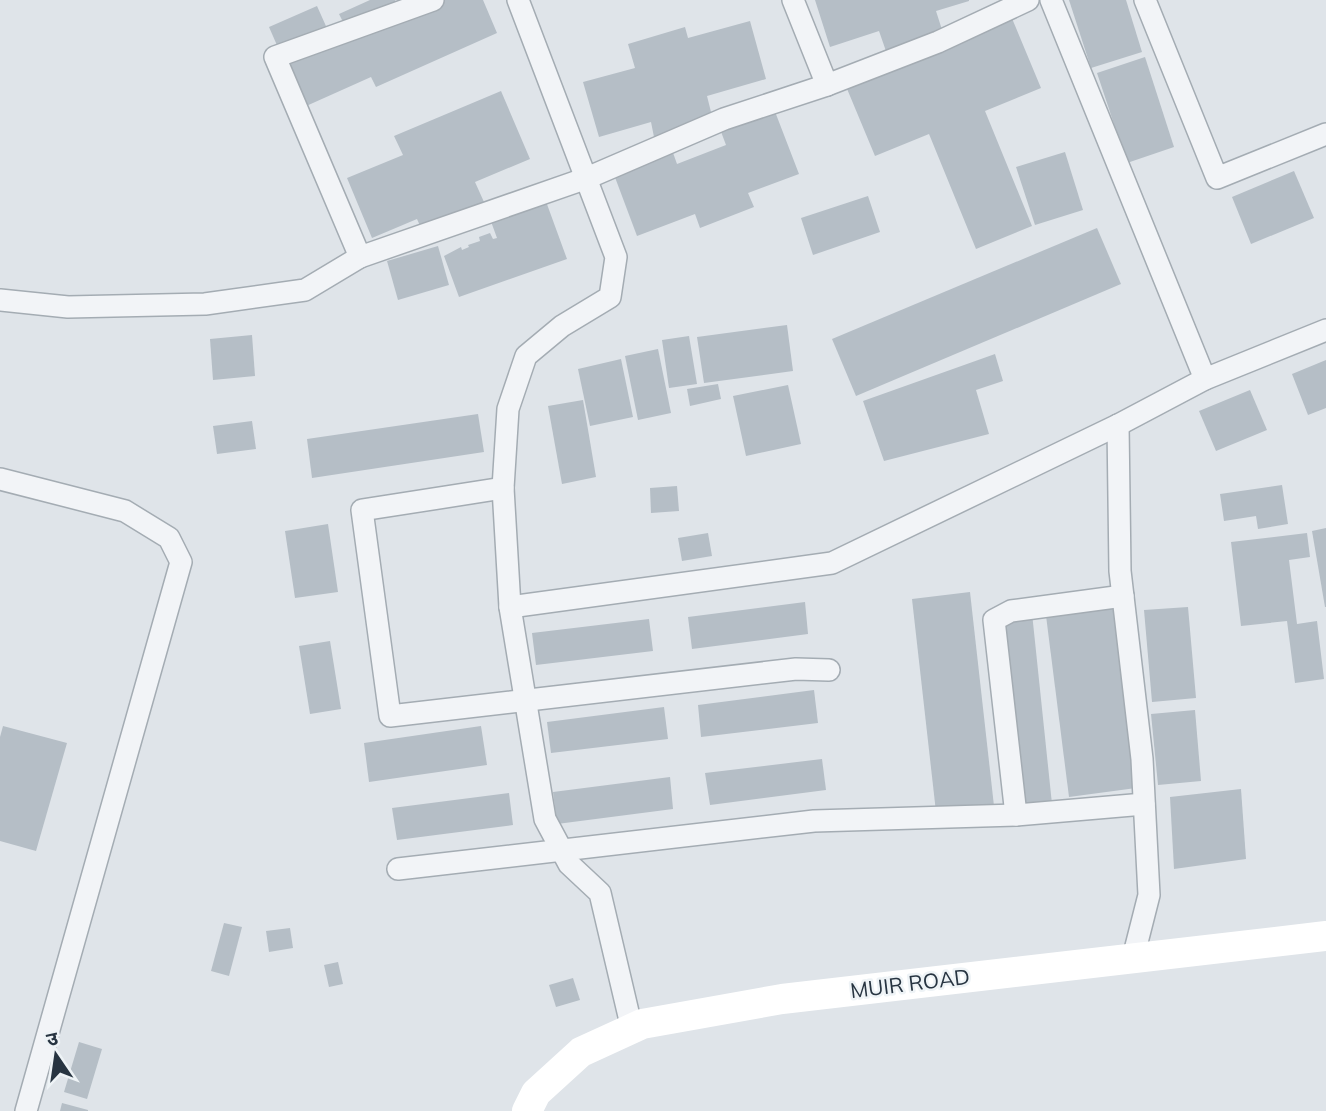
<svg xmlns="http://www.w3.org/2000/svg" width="1326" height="1111" font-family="Mulish,'Noto Sans Devanagari',sans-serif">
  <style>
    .building { fill: #b5bec6 }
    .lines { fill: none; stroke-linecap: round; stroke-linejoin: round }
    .street-casing { stroke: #a4acb3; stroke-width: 24 }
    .street { stroke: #f2f4f7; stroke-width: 21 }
    .secondary { stroke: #fff; stroke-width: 30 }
    .labels { text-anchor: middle; stroke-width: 5; stroke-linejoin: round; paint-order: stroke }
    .street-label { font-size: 21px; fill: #273441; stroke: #eef3f6 }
  </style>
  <rect width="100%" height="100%" fill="#dfe4e9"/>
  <g class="building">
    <polygon points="370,0 395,0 404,21 418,0 483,0 497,33 376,87 371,77 304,107 269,27 317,6 334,44 350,36 339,14"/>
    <polygon points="815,0 969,0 969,1 936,11 944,36 887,54 879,31 830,47"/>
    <polygon points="1069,0 1126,0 1142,52 1091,68"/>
    <polygon points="1011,16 1041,88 985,111 1032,226 976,249 929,134 875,156 845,84"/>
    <polygon points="750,21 766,79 707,96 713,120 654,137 651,122 599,137 583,82 635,68 628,44 685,27 688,38"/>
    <polygon points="1145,57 1174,147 1127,163 1097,73"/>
    <polygon points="501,91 530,159 475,182 484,202 421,228 417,219 372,238 347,178 403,155 394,136"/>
    <polygon points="774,109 799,174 748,193 754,207 700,228 695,214 637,236 613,172 672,150 677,164 726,145 720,129"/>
    <polygon points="1065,152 1083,210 1035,225 1016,167"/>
    <polygon points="1294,171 1314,218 1251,244 1232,197"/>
    <polygon points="544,196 567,259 459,297 444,256 461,247 462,250 469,247 468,245 480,241 479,237 490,233 493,239 497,238 489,216"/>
    <polygon points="868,196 880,232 813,255 801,218"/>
    <polygon points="1097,228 1121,284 856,396 832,339"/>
    <polygon points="438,246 449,285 398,300 387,261"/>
    <polygon points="787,325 793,371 704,383 697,337"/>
    <polygon points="252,335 255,376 213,380 210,339"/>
    <polygon points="689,336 697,384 669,388 662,340"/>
    <polygon points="658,349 671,413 638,420 625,356"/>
    <polygon points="995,354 1003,381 976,390 989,434 884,461 863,401"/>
    <polygon points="621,359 633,417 590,426 578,369"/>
    <polygon points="1326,360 1326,408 1308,415 1292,374"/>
    <polygon points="718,384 721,399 690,406 687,389"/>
    <polygon points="788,385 801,444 746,456 733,396"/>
    <polygon points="1250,390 1267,430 1216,451 1199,411"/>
    <polygon points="583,400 596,477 562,484 548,406"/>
    <polygon points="478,414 484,452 312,478 307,439"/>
    <polygon points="252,421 256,449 217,454 213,426"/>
    <polygon points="1282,485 1288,524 1258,529 1256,516 1224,521 1220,494"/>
    <polygon points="677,486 679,511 651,513 650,488"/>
    <polygon points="328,524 338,592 295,598 285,531"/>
    <polygon points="1326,528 1326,607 1325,607 1312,531"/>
    <polygon points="708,533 712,556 682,561 678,538"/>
    <polygon points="1307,533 1310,557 1289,560 1297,624 1317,621 1324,679 1295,683 1287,621 1241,626 1231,542"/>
    <polygon points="970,592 995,815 937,821 912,599"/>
    <polygon points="1111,592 1136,788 1069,797 1044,600"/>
    <polygon points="805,602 808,634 692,649 688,617"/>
    <polygon points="1188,607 1196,698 1152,702 1144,610"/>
    <polygon points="1032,613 1052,804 1005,808 985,617"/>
    <polygon points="649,619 653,651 536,665 532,633"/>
    <polygon points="330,641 341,709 310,714 299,646"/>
    <polygon points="814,690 818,723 701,737 698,705"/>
    <polygon points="664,707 668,739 551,753 547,722"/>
    <polygon points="1195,710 1201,781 1158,785 1151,714"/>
    <polygon points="3,726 67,743 36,851 0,841 0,737"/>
    <polygon points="481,726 487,765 369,782 364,743"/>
    <polygon points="822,759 826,790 710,805 705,773"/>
    <polygon points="670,777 673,809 557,824 553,792"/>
    <polygon points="1241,789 1246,859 1174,869 1170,797"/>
    <polygon points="509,793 513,825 397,840 392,808"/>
    <polygon points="224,923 242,927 229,976 211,971"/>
    <polygon points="290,928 293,948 269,952 266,931"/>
    <polygon points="338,962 343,984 329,987 324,965"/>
    <polygon points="573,978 580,1000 556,1007 549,985"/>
    <polygon points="79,1042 102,1049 87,1099 64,1092"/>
    <polygon points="62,1103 88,1110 88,1111 60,1111"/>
  </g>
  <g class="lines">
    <g class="street-casing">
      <g id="street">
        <polyline points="433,0 275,57 360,257 587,178 724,119 827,85 938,42 1028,0"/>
        <polyline points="518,0 616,257 610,297 562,326 526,356 508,409 503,488 510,607 545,819 569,864 600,893 632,1029"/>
        <polyline points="793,0 827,85"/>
        <polyline points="1051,0 1205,379"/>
        <polyline points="1145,0 1217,178 1326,134"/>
        <polyline points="0,300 68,307 205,304 305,290 360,257"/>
        <polyline points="1118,425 1120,571 1142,759 1149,895 1133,958"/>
        <polyline points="0,479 125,511 169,538 181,562 26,1111"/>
        <polyline points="503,488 362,510 390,716 796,669 829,670"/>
        <polyline points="510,607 832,563 1118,425 1205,379 1326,330"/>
        <polyline points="1016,815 994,620 1011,611 1123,596"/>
        <polyline points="398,869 814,821 1016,815 1144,804"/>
      </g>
    </g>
    <use href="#street" class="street"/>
    <polyline class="secondary" points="527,1111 536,1093 581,1052 642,1024 782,999 1326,936"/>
  </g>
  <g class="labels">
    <g class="street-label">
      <text transform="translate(910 984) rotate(-7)" y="7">MUIR ROAD</text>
    </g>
  </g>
  <g transform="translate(56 1055) rotate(347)" stroke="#eef3f6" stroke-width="5" paint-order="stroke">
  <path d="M0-5L12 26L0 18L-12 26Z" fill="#273441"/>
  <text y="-10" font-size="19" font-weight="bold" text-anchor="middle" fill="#273441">उ</text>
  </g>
</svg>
